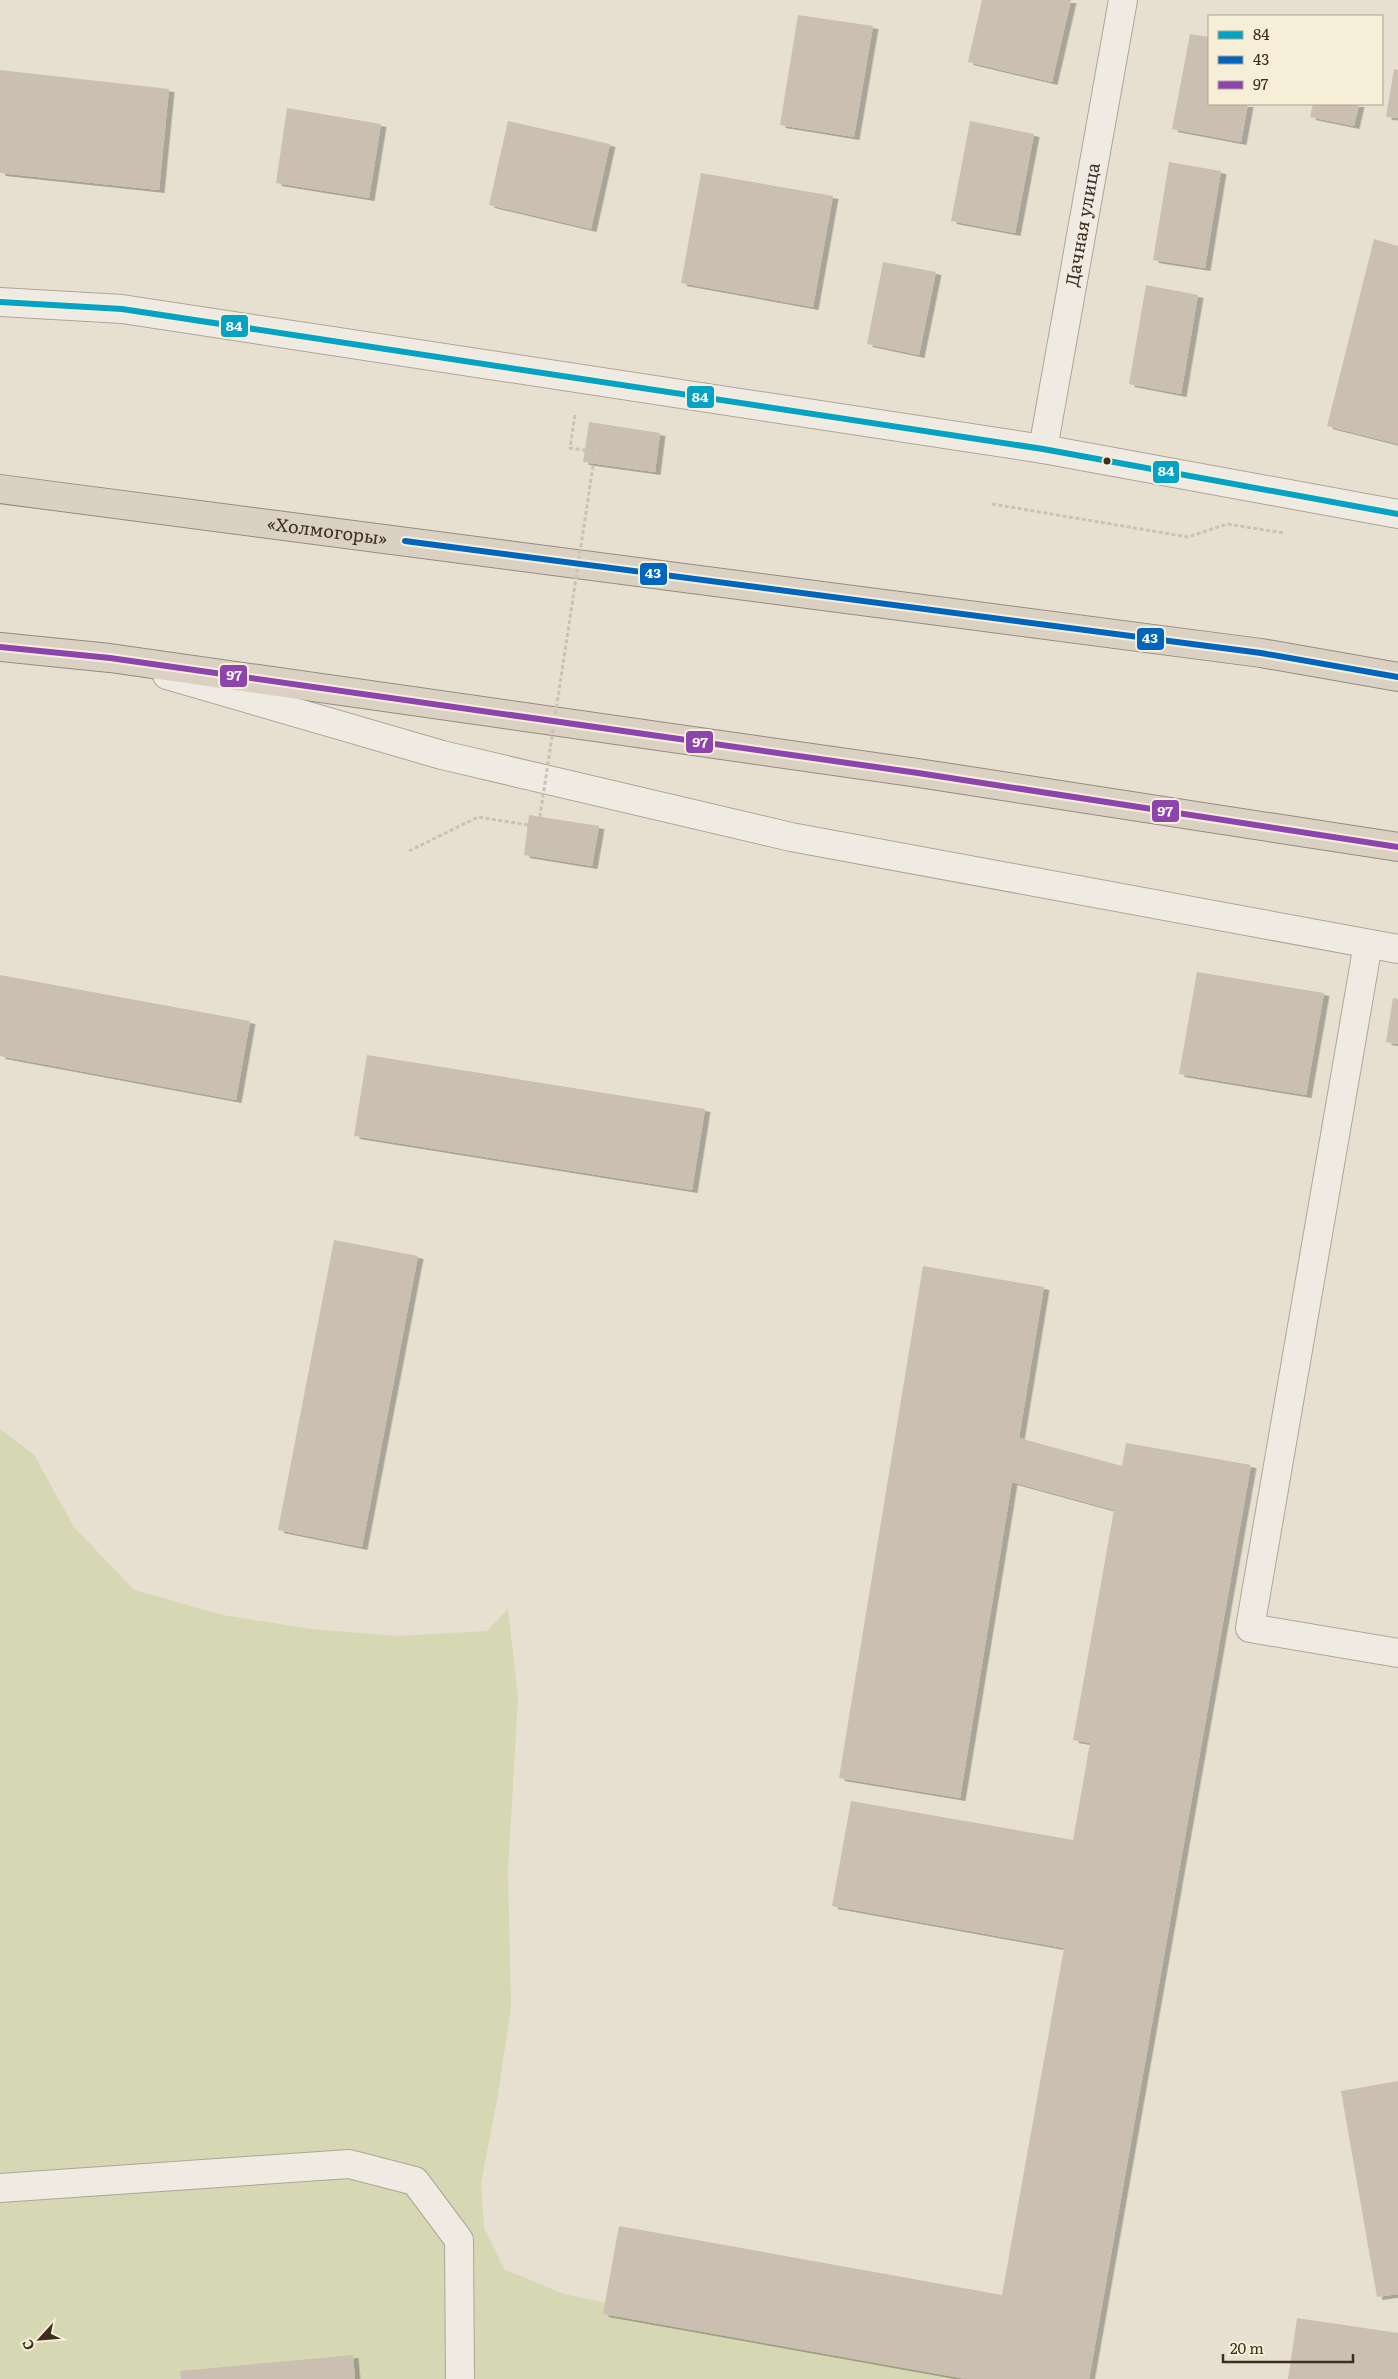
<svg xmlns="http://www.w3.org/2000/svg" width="1398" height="2379" font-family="Literata,serif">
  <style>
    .green { fill: #d6d7b3 }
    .building { fill: #cbbfb2; filter: url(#shadow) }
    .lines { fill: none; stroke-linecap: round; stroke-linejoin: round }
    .minor-casing { stroke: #ada599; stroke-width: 30 }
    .highway-casing { stroke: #928b80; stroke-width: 30 }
    .path { stroke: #c8c2b9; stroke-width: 3; stroke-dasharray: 4 2.5; stroke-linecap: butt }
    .minor { stroke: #efebe3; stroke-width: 28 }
    .highway { stroke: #dad1c2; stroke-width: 28 }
    .path-bridge { stroke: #c8c2b9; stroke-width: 3; stroke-dasharray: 4 2.5; stroke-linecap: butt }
    .bus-1-casing { stroke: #f7eed8; stroke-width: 10 }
    .bus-2-casing { stroke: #f7eed8; stroke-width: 10 }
    .bus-3-casing { stroke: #f7eed8; stroke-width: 10 }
    .bus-1 { stroke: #03a3c5; stroke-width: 6 }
    .bus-2 { stroke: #0065bd; stroke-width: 6 }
    .bus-3 { stroke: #8e44ad; stroke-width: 6 }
    .bus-dot { fill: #3d2e20; stroke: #f7eed8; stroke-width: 2 }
    .labels { text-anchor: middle; stroke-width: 5; stroke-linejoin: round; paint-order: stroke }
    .street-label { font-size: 18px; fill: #3d2e20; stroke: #f7eed8 }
    .line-badge { stroke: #f7eed8; stroke-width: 2 }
    .badge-label { font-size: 14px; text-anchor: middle; font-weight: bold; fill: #fff }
  </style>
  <defs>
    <filter id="shadow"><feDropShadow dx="5.5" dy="3" stdDeviation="0" flood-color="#0004"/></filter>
  </defs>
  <rect width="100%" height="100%" fill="#e7e0d1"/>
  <polygon class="green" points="0,1429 34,1455 74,1527 134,1590 223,1615 312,1629 398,1636 487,1631 508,1609 518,1698 508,1870 511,2007 498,2095 481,2183 484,2228 504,2269 564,2294 970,2379 0,2379"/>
  <g class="building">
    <polygon points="982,0 1071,0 1052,82 968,62"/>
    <polygon points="798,15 873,26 854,137 780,125"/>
    <polygon points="1190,34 1209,37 1209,104 1248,104 1241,142 1172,129"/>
    <polygon points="1394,69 1398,70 1398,118 1386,117"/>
    <polygon points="0,70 169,89 159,190 0,173"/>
    <polygon points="1313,104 1359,104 1354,126 1310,117"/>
    <polygon points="287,108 381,124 369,198 276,183"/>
    <polygon points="508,121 610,144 591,229 489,205"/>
    <polygon points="970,121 1034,134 1015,233 951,221"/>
    <polygon points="1169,162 1221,171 1205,268 1153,260"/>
    <polygon points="701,173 833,196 813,307 681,283"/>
    <polygon points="1374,239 1398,246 1398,444 1327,426"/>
    <polygon points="883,262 936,272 919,355 867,344"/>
    <polygon points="1146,285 1198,295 1181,394 1129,384"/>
    <polygon points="589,422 660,433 655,472 583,462"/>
    <polygon points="529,815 599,826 592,866 524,855"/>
    <polygon points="1197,972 1324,993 1306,1095 1179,1074"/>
    <polygon points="0,975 250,1021 236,1100 0,1056"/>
    <polygon points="1393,998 1398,999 1398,1044 1386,1042"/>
    <polygon points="367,1055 705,1109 692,1190 354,1136"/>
    <polygon points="334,1240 418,1256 362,1547 278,1530"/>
    <polygon points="923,1266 1044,1287 1019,1438 1122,1466 1126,1443 1251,1465 1089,2379 966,2379 603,2314 619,2226 1002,2295 1064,1948 832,1906 851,1801 1073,1840 1090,1743 1073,1740 1114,1510 1012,1482 960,1798 839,1778"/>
    <polygon points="1398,2081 1398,2294 1377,2297 1341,2091"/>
    <polygon points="1297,2318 1398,2333 1398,2379 1288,2379"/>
    <polygon points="353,2355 355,2379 181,2379 180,2371"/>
  </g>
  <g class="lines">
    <g class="minor-casing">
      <g id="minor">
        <polyline points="0,302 122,309 1043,449 1398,514"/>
        <path id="s1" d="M1043,449L1123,0"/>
        <polyline points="167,675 442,755 791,837 1398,949"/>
        <polyline points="1368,944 1250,1628 1398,1653"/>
        <polyline points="0,2188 349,2164 415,2181 459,2240 460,2379"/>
      </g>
    </g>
    <g class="highway-casing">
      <g id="highway">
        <path id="s2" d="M0,489L1261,653L1398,677"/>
        <polyline points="0,647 110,658 918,773 1398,847"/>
      </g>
    </g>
    <g class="path">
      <polyline points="575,415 570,448 651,460 654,441 598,433"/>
      <polyline points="992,504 1188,537 1227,524 1284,533"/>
      <polyline points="409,851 478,817 590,835 587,857 535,849"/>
    </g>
    <use href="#minor" class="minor"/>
    <use href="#highway" class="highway"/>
    <polyline class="path-bridge" points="535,849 598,433"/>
    <g class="bus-1-casing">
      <polyline id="bus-1" points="0,302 122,309 1043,449 1398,514"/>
    </g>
    <g class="bus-2-casing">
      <polyline id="bus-2" points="405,541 1261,653 1398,677"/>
    </g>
    <g class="bus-3-casing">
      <polyline id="bus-3" points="0,647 110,658 918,773 1398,847"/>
    </g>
    <use href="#bus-1" class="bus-1"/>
    <use href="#bus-2" class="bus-2"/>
    <use href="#bus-3" class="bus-3"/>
  </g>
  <circle class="bus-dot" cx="1107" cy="461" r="4.5"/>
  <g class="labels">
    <g class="street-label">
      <text dy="6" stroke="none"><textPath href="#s1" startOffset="228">Дачная улица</textPath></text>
      <text dy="6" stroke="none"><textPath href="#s2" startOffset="330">«Холмогоры»</textPath></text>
    </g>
  </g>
  <g class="line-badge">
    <rect x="220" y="314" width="29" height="24" rx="5" fill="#03a3c5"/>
    <rect x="686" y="385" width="29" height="24" rx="5" fill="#03a3c5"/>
    <rect x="1152" y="460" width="28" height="24" rx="5" fill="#03a3c5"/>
    <rect x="639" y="562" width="29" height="24" rx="5" fill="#0065bd"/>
    <rect x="1136" y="627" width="29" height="24" rx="5" fill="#0065bd"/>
    <rect x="219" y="664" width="29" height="24" rx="5" fill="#8e44ad"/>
    <rect x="685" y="730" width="29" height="24" rx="5" fill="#8e44ad"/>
    <rect x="1151" y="799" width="29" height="24" rx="5" fill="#8e44ad"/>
  </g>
  <g class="badge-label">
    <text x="234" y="331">84</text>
    <text x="700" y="402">84</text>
    <text x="1166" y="476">84</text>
    <text x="653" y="578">43</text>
    <text x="1150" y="643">43</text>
    <text x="234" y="680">97</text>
    <text x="700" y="747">97</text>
    <text x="1165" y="816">97</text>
  </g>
  <rect x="1208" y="15" width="175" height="90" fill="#f7eed8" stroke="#ada18e"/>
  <rect x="1218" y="31" width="25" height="8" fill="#03a3c5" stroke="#ada18e"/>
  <text x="1253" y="40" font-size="15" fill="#3d2e20">84</text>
  <rect x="1218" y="56" width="25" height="8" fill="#0065bd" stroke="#ada18e"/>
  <text x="1253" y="65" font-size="15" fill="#3d2e20">43</text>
  <rect x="1218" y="81" width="25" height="8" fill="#8e44ad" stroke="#ada18e"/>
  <text x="1253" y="90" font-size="15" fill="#3d2e20">97</text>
  <g transform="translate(40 2339) rotate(244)" stroke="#f7eed8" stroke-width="4" paint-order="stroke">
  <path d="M0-4L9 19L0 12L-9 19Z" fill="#3d2e20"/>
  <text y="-8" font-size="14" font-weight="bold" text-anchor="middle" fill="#3d2e20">С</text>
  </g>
  <path d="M1223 2354v8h130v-8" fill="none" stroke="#3d2e20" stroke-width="2.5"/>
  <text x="1230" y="2354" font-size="15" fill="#3d2e20" stroke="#f7eed8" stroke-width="4" paint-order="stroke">20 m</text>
</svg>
